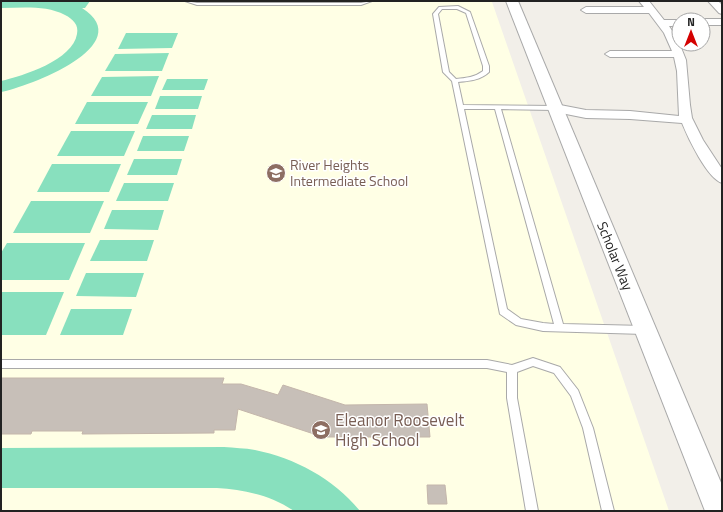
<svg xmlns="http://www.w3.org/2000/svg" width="723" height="512" font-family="'Titillium Web',sans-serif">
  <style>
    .education { fill: #ffffe5 }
    .pitch { fill: #88e0be }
    .building { fill: #c7bfb8; stroke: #c4b6ab }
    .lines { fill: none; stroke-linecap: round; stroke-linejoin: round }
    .service-casing { stroke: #a9a9a9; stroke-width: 2 }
    .minor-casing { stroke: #a9a9a9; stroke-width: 2 }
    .tertiary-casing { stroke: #a9a9a9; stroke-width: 2 }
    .service { fill: #fff; fill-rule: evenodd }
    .minor { fill: #fff; fill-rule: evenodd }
    .tertiary { fill: #fff; fill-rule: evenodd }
    .labels { text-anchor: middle; stroke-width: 3; stroke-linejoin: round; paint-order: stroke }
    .education-label { font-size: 14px; fill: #785e54; stroke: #fff; text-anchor: start }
    .street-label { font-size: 14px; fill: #222; stroke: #fff }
    .near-education-label { font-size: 17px; fill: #785e54; stroke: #fff; text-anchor: start }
  </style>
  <rect width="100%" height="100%" fill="#f2efe9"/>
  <polygon class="education" points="1,1 492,2 669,511 1,511"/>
  <g class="pitch">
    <path d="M1,1H90L85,8H82C140,45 28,87 1,92V81C23,76 73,60 77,34C79,25 73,19 65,15C46,5 22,8 1,8Z"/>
    <polygon points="126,33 178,33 172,48 118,49"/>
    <polygon points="169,53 162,71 105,71 115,54"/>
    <polygon points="159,76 151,96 91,96 102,77"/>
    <polygon points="167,79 208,79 204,90 162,90"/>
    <polygon points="160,96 202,96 198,109 155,109"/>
    <polygon points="87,102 148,102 138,124 75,124"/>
    <polygon points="152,115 196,115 192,129 146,129"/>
    <polygon points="71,131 135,131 124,156 57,156"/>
    <polygon points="143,136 189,136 184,151 137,151"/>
    <polygon points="134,159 182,159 177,175 127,175"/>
    <polygon points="52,164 121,164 109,192 37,192"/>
    <polygon points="124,183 174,183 168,201 116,201"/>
    <polygon points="31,201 104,201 90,233 13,233"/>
    <polygon points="112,210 164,210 158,230 104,229"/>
    <polygon points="100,240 154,240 147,261 90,261"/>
    <polygon points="7,243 85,243 69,280 1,280 1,253"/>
    <polygon points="86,273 144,273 136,297 76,296"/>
    <polygon points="1,292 64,292 46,335 1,335"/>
    <polygon points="71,309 132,309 123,335 60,335"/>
    <path d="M224,447C234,448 245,448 255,450C295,458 334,479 360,511H294C271,495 245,490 217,488H1V448Z"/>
  </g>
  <g class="building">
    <polygon points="1,378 224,378 222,384 241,384 278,395 283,385 345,405 427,404 430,437 323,437 238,409 235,430 214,430 214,433 82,434 83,431 32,431 31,434 1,434"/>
    <polygon points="427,485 445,485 447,504 428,504"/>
  </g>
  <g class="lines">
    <g class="service-casing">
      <g id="service">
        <polygon points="185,1 197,3 361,3 372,1 361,5 197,5"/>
        <path d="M458,6L470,12L489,66V72C481,80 469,81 458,82L463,105L555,106L558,108L555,110L501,109L563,324L644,326L647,327L648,330L647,333L644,334L543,331L516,325L500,314L452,81L443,72L433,14L439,7ZM442,9H457L466,13L483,66V71C475,77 466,78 456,79L449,72L438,14ZM464,109H495L554,324L543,323L521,319L507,309Z"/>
        <polygon points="533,358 560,367 578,390 593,428 614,511 602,511 583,428 571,396 554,373 533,366 517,372 517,398 538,511 526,511 507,398 507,372 487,368 1,368 1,360 487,360 512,365"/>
      </g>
    </g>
    <g class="minor-casing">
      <g id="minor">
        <path d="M639,1H649L664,20H679V26H669L678,40L686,60L690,105L692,118L703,140L722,169V183C707,178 688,138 682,123L630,119L586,118L551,111L549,108L551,105L555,104L586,110L630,111L679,116L677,71L674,57H610L605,54L610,51H672L664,33L649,13H586L581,10L586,7H644Z"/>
        <polygon points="708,1 718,1 722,5 722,14 719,13"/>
        <polygon points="703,19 722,19 722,25 703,25 703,20 699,20"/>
      </g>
    </g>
    <g class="tertiary-casing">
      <polygon id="tertiary" points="506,1 518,1 722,485 722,511 705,511"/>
    </g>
    <use href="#service" class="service"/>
    <use href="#minor" class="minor"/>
    <use href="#tertiary" class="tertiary"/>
  </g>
  <defs>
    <g id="school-disc" transform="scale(1)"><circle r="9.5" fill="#8d6e63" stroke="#fff"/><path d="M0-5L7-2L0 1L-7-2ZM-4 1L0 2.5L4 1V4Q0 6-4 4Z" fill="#fff"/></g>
  </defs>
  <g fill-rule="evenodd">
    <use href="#school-disc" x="276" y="173"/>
    <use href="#school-disc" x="321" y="430"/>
  </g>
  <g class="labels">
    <g class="education-label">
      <text x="290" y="170">River Heights<tspan x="290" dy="16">Intermediate School</tspan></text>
    </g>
    <g class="street-label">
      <text transform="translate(615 256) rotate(68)" y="5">Scholar Way</text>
    </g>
    <g class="near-education-label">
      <text x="335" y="426">Eleanor Roosevelt<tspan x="335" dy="20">High School</tspan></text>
    </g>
  </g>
  <rect width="723" height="512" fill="none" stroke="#222222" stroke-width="4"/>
  <g transform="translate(691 32)"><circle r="19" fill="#ffffff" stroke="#a7a7a7"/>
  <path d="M0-3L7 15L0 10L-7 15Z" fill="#d40000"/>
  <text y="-6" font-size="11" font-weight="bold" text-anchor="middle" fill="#222222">N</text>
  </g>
</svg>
